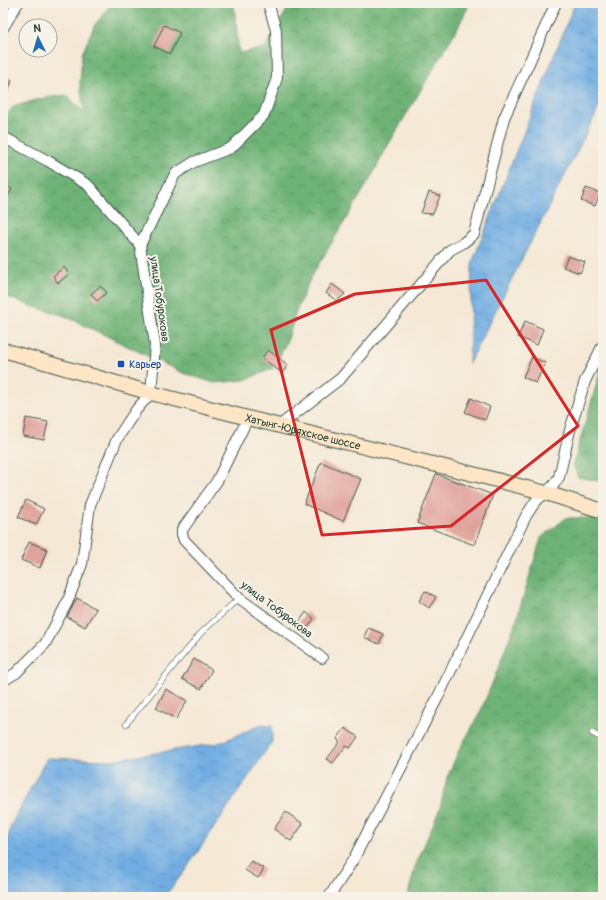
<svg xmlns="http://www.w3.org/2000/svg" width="606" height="900" font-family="Pangolin,sans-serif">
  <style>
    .forest { fill: url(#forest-crowns); stroke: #467855 }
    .water { fill: url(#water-ripples); stroke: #48758b }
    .building { fill: #e0a39b }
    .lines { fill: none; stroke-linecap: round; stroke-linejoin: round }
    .lane-casing { stroke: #3f574c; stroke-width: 6 }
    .street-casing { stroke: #3f574c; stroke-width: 12 }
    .secondary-casing { stroke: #3f574c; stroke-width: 16 }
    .lane { stroke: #fff; stroke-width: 5 }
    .street { stroke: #fff; stroke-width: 10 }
    .secondary { stroke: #fde5c5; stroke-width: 14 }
    .marked { fill: none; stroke: #d62828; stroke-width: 3; stroke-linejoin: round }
    .transit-dot { fill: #1a4fb4; stroke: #f7f3e8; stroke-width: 1.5 }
    .labels { text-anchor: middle; stroke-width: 4; stroke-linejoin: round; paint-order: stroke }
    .street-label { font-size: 11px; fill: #1f3d34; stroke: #f7f3e8 }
    .transit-label { font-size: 11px; fill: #164399; stroke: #f7f3e8; text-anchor: start }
  </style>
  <defs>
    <pattern id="forest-crowns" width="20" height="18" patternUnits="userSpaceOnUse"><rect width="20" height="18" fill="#6eb276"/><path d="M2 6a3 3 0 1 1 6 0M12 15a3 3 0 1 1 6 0" fill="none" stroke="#5a9262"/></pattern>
    <pattern id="water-ripples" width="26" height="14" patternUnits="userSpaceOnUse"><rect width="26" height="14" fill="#71ade2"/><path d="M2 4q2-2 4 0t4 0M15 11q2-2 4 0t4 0" fill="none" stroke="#5c8eb8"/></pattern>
  </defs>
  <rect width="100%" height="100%" fill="#f7f3e8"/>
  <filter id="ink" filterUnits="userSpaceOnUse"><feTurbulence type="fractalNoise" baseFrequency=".025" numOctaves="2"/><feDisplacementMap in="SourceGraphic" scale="8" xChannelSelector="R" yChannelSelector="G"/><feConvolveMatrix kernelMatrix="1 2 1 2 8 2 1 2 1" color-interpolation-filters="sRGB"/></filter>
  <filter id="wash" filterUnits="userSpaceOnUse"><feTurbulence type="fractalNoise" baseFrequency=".012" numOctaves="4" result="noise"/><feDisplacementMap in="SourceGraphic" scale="16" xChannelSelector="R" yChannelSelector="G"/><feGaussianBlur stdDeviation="0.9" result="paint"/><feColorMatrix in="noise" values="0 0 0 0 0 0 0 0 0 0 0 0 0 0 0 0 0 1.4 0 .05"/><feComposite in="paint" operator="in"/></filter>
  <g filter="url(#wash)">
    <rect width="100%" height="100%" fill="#f5e8d5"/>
    <g class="forest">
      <polygon points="112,3 234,3 239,53 265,48 291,3 470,3 457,29 387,147 372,176 310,279 296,312 288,339 274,368 245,380 214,383 183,373 63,315 31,306 3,295 3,120 13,107 39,99 66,95 84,112 80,84 82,54 94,26"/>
      <polygon points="603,362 603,482 578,477 573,464"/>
      <polygon points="566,518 603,518 603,897 406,897 408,894 415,867 440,808 447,778 459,750 478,717 492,684 516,621 541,538"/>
    </g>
    <g class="water">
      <polygon points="575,3 603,3 603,97 595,116 469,363 472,263"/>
      <polygon points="261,725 272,726 272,742 184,872 164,897 3,897 3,859 11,825 47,758 111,760 219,743"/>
    </g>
    <g id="blocks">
      <g class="building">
        <polygon points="164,25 180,33 170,54 154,46"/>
        <polygon points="3,74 12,80 4,103 3,103"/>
        <polygon points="3,183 12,189 3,204"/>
        <polygon points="586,188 600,193 595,206 581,201"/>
        <polygon points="429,192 440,196 433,214 421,213"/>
        <polygon points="568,256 585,262 580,273 563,267"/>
        <polygon points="64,267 69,274 58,283 53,276"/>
        <polygon points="332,284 345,294 337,301 326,293"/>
        <polygon points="100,286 107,292 97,301 91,294"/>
        <polygon points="525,321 543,329 537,345 518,337"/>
        <polygon points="268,350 288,365 282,373 262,358"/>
        <polygon points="532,357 545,363 536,383 523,377"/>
        <polygon points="471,398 490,407 485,420 465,412"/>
        <polygon points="26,418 48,422 44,440 23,436"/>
        <polygon points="321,462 361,479 343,521 304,504"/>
        <polygon points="436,474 493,495 474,545 417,523"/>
        <polygon points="26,500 44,509 36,525 18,517"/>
        <polygon points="29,542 47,549 40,568 21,560"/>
        <polygon points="425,591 436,597 429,608 419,601"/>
        <polygon points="77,598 96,609 85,627 67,617"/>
        <polygon points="306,612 314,619 305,631 297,625"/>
        <polygon points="368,628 383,634 379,644 364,637"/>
        <polygon points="194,659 212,670 201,689 182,679"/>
        <polygon points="166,689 187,701 176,719 156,708"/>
        <polygon points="345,728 358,737 350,748 346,746 333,763 327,759 340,742 337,739"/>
        <polygon points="286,812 303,824 291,841 274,829"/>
        <polygon points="251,861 264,869 258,878 245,870"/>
      </g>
    </g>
  </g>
  <g filter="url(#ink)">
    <use href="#blocks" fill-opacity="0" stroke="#3f574c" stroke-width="1"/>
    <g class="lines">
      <g class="lane-casing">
        <g id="lane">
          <polyline points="126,724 201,633 239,598"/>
          <polyline points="592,733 603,739"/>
        </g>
      </g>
      <g class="street-casing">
        <g id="street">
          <polyline points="3,28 18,3"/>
          <polyline points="3,137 48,161 88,185 140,245 155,345 151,393 136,410 117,439 90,505 82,564 67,603 45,644 16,673 3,681"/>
          <polyline points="140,245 175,174 194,162 231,148 264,115 277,78 276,30 268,3"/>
          <polyline points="248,418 217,481 194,513 182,530 182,534 184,540 239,598 322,658"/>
          <polyline points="279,426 341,378 450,250 463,243 474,234 504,118 556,3"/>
          <polyline points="329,897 353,860 438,697 526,516 535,502 553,486 559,477 570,430 585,381 603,345"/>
        </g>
      </g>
      <g class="secondary-casing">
        <g id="secondary">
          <path id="s1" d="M3,350L151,393L248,418L481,476L546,493L603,511"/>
        </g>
      </g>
      <use href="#lane" class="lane"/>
      <use href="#street" class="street"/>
      <use href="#secondary" class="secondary"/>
    </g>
  </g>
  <path class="marked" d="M486,280L578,426L451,526L322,535L271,330L355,294Z"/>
  <rect class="transit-dot" x="117" y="360" width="8" height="8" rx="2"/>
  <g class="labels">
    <g class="street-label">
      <text transform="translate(160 299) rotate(82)" y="4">улица Тобурокова</text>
      <text dy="4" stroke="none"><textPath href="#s1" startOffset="311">Хатынг-Юряхское шоссе</textPath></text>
      <text transform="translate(277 609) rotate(37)" y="4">улица Тобурокова</text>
    </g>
    <g class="transit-label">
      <text x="129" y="368">Карьер</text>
    </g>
  </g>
  <rect width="606" height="900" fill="none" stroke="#f7f3e8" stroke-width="16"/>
  <g transform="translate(38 38) rotate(355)"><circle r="19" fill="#f7f3e8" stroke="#a1aaa0"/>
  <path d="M0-3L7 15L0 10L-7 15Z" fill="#1f6fb2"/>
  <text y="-6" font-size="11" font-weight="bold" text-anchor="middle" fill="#1f3d34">N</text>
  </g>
</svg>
